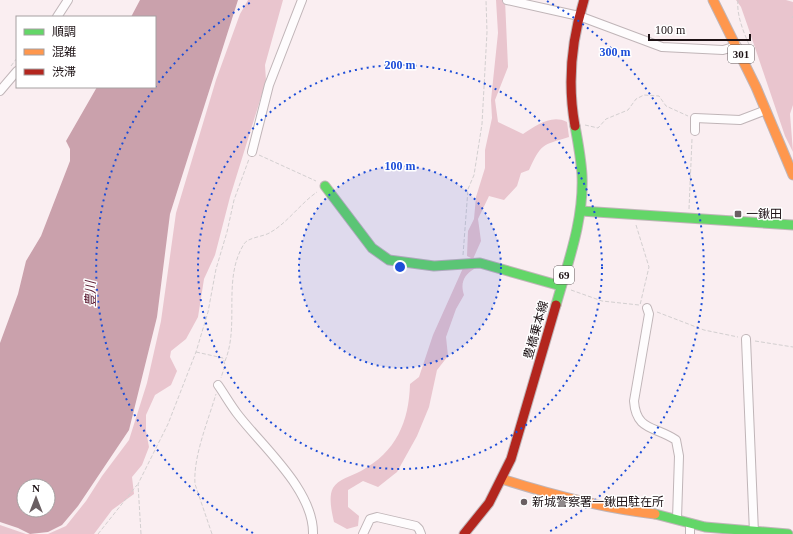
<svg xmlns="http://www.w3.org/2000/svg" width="793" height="534" font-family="'Times New Roman','Noto Sans JP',serif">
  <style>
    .forest { fill: #e9c5ce }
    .water { fill: #caa1ac; fill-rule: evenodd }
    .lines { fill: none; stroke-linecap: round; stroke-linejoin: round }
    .street-casing { stroke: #c0b5b8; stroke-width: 10 }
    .fast-casing { stroke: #c0b5b8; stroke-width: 11 }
    .slow-casing { stroke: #c0b5b8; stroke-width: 11 }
    .jam-casing { stroke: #c0b5b8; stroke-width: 11 }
    .path { stroke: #d3cfd0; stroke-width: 1; stroke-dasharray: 4 2; stroke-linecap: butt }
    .street { stroke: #fefcfd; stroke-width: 8 }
    .fast { stroke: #63d668; stroke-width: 9 }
    .slow { stroke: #ff974d; stroke-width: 9 }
    .jam { stroke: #b3261e; stroke-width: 9 }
    .ring { fill: none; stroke: #1d4ed8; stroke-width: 2; stroke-dasharray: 2 4 }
    .poi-dot { fill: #6a5f62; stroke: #fff; stroke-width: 1.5 }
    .labels { text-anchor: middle; stroke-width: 3; stroke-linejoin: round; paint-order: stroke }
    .shield { fill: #fff; stroke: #61595b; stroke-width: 1 }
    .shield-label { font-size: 11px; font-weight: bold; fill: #1d1215 }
    .poi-label { font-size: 12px; fill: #1d1215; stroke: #fff; text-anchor: start }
    .street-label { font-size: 12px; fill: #1d1215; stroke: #fff }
    .water-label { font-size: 13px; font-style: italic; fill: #5a1931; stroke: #fff }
    .centre { fill: #1d4ed8; stroke: #fff; stroke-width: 2 }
    .ring-label { font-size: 12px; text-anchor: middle; font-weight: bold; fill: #1d4ed8; stroke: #fff; stroke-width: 3; stroke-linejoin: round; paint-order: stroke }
  </style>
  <rect width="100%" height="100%" fill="#faeef1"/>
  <g class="forest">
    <polygon points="248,0 283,0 265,65 266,81 230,197 215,255 204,279 198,317 186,339 171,351 170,357 177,371 171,385 155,395 146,415 146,431 149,447 142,465 132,477 134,494 112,510 94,534 48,534 66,526 86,501 102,476 129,440 147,383 161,321 176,213 216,80 240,14"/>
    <path d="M496,0H505L508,67L495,100L498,122L523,134C536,126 551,114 567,122L569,137C542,145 541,144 529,170L521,173L517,186L504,200L489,196L478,219L481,241L473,259L467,256L468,231L474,219L476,197L485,168V150L492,118L491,100L498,33Z"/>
    <polygon points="736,0 786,0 793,2 793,105 790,114 793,152 785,136 748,27 741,7"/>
    <path d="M474,266V269C464,275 460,283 464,295L456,309L446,337L448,356L437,370L429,407L417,436L397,472L378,487L363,481L348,490V507L359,516L358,526L347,529L334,522C332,513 328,497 333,488C338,479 352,476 361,471C396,452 409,422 410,384L419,377L433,335L463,268Z"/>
    <polygon points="0,525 26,534 0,534"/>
  </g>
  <path class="water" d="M140,0H238L170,214L157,317L129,430L78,506L62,525L48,532L30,534L18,528L0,522V343L18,294L26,261L41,236L70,161V149L66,141L97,87H155V17H131ZM24,486H48V510H24Z"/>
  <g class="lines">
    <g class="street-casing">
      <g id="street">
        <polyline points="507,0 579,16 662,47 723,50 737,46"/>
        <polyline points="57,17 68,0"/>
        <polyline points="0,91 17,71"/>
        <polyline points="695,131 695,118 740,120 766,110"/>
        <polyline points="252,152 269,85 302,0"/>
        <path d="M647,308L649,314L634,401C636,431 655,426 676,440L679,456L677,519"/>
        <polyline points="746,339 754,533"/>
        <path d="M218,385C225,395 231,406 239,416C264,448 314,491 313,534"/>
        <polyline points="690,523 690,534"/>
        <polyline points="363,534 370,519 377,517 416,526 419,529 421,534"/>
      </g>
    </g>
    <g class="fast-casing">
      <g id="fast">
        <polyline points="325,186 372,248 389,260 434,266 480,263 561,286"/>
        <polyline points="581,211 793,225"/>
        <path d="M556,305C568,262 584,220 582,175C581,159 578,142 575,126"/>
        <polyline points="655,514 705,527 788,534"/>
      </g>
    </g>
    <g class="slow-casing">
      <g id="slow">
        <polyline points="713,0 756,87 793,175"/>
        <path d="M502,479C552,495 603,508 655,514"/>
      </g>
    </g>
    <g class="jam-casing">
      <g id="jam">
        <path d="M575,126C567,82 571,42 584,0"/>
        <polyline points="464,534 489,503 511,459 556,305"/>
      </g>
    </g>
    <g class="path">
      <path d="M738,0C736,17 746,38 753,53"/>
      <polyline points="792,18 793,16"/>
      <polyline points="11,66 17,58"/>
      <polyline points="585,125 598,128 606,119 628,110 636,99 644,95 659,96 666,106 688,116"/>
      <polyline points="259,155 316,181"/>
      <polyline points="689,209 692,139"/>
      <polyline points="636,225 649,267 640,305"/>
      <polyline points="463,255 468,189 474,175 482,124 487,32 486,0"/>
      <polyline points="571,290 602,301 639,305"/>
      <polyline points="657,312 704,330 738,337"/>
      <polyline points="755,341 793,347"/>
      <polyline points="196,352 223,358 225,365 221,378"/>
      <path d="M225,361C240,325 222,279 244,244C248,237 264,237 271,232C287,223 301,203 317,192"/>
      <polyline points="98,534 137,485"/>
      <polyline points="141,534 138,484 168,424 196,352 208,312 216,269 227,232 234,200 249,159"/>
      <path d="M212,534L195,484C193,457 208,421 216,394"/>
    </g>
    <use href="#street" class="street"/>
    <use href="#fast" class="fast"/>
    <use href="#slow" class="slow"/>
    <use href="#jam" class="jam"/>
  </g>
  <circle cx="400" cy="267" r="101" fill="#1d4ed8" fill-opacity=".12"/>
  <g class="ring">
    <circle cx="400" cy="267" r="101"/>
    <circle cx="400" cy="267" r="202"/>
    <path d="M253 533A304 304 0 0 1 253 1M547 1A304 304 0 0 1 547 533"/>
  </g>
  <g class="poi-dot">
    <rect x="734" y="210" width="8" height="8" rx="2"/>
    <circle cx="524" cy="502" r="4"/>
  </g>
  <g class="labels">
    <g class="shield">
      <rect x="728" y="45" width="26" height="18" rx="3"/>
      <rect x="554" y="266" width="20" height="18" rx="3"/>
    </g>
    <g class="shield-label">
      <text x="741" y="58">301</text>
      <text x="564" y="279">69</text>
    </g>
    <g class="poi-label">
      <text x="746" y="218">一鍬田</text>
      <text x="532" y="506">新城警察署一鍬田駐在所</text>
    </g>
    <g class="street-label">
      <text transform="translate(536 330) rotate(-74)" y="4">豊橋乗本線</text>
    </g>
    <g class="water-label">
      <text transform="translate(90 294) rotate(-90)" y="5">豊川</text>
    </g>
  </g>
  <circle cx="400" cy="267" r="6" class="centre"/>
  <g class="ring-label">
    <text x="615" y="56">300 m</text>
    <text x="400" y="69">200 m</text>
    <text x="400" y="170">100 m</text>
  </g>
  <rect x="16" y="16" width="140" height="72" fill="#ffffff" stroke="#a5a0a1"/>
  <rect x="24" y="29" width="20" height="6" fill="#63d668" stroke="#a5a0a1"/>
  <text x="52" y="36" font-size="12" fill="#1d1215">順調</text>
  <rect x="24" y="49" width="20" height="6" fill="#ff974d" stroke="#a5a0a1"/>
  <text x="52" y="56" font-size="12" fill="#1d1215">混雑</text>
  <rect x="24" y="69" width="20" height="6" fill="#b3261e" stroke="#a5a0a1"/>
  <text x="52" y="76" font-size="12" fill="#1d1215">渋滞</text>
  <g transform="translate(36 498)"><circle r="19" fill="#ffffff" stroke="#a5a0a1"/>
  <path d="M0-3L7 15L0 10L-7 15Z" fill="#6a5f62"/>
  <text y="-6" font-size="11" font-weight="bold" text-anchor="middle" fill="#1d1215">N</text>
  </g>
  <path d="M649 34v6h101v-6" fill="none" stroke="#1d1215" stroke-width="2"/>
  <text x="655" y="34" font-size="12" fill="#1d1215" stroke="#ffffff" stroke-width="3" paint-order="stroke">100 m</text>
</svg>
